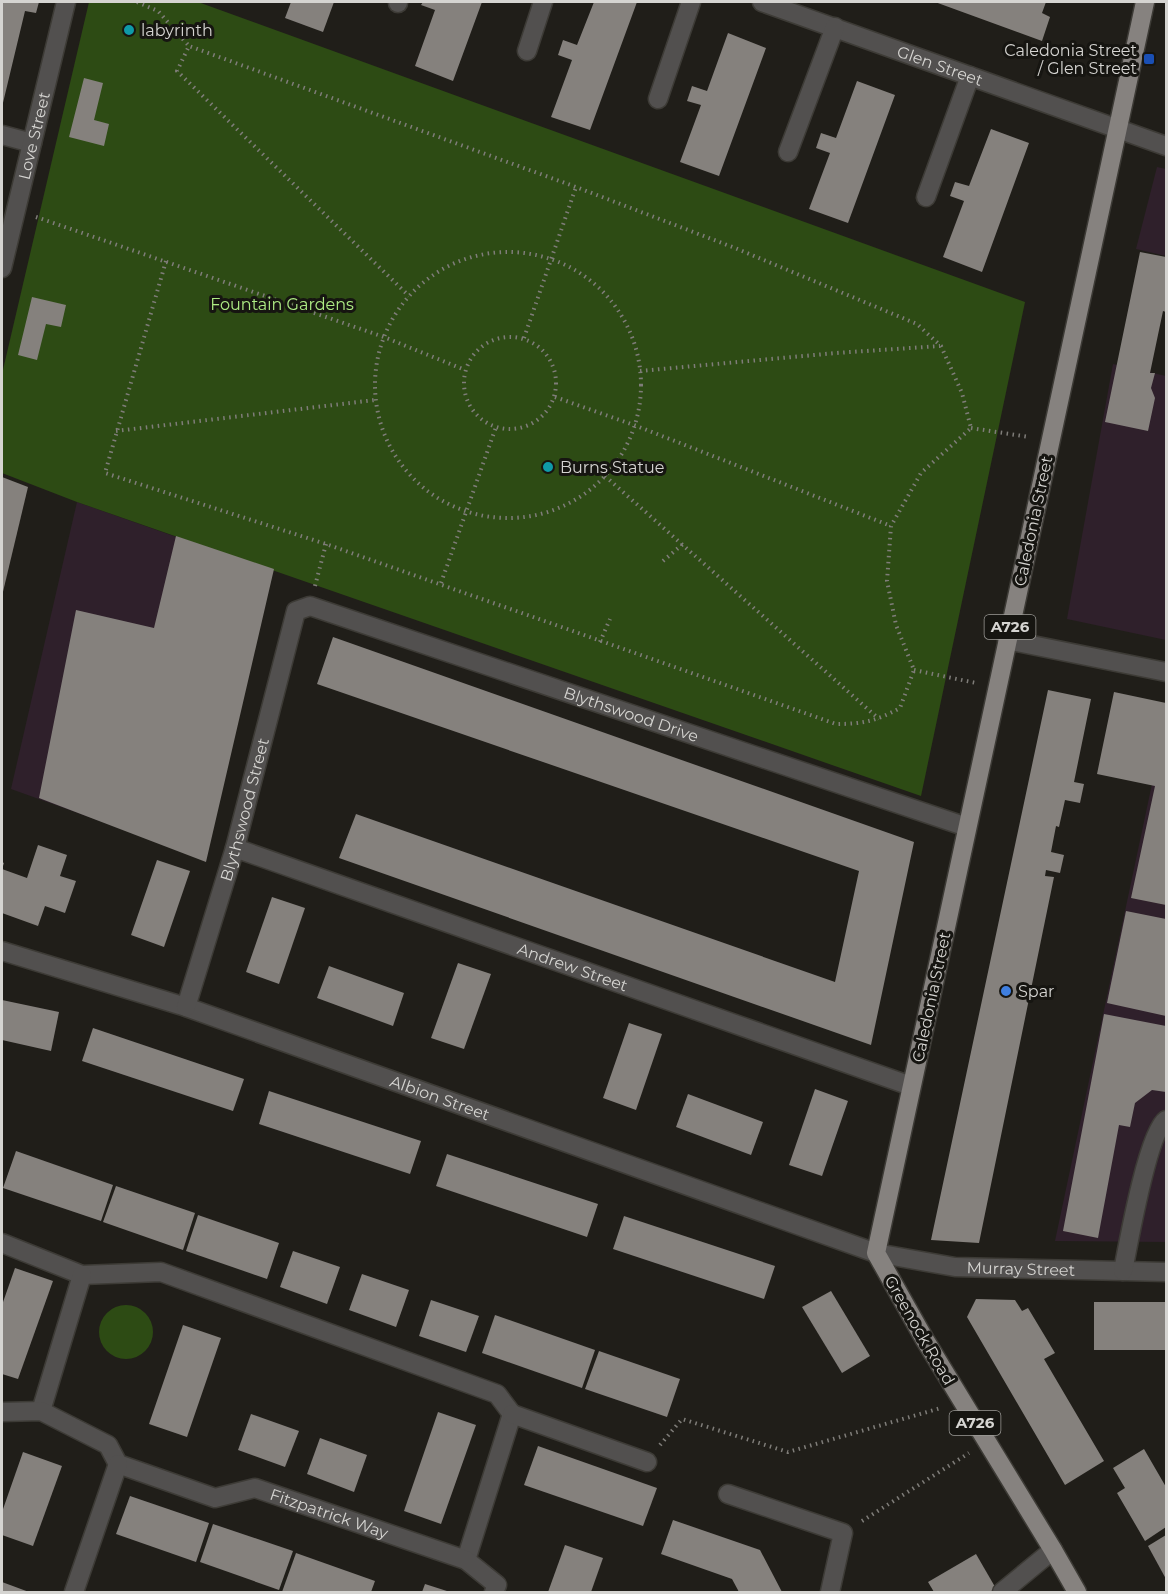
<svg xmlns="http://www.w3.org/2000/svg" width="1168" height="1594" font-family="Montserrat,sans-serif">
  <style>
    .industrial { fill: #2f202b }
    .green { fill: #2d4b14 }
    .building { fill: #85817d }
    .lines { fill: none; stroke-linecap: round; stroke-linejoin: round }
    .minor-casing { stroke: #3d3b36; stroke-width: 21 }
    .major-casing { stroke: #3d3b36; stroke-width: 21 }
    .path { stroke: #7f7d79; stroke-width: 4; stroke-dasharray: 1.5 4.5; stroke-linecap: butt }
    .minor { stroke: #52504f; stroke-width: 18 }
    .major { stroke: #86827f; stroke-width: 18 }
    .culture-dot { fill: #0f9aa8; stroke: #161511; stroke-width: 2 }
    .transit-dot { fill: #1a4fb4; stroke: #161511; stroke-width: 2 }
    .shop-dot { fill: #3f7fe0; stroke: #161511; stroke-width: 2 }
    .labels { text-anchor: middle; stroke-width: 6; stroke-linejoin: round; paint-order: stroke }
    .shield { fill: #161511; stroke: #9c9b97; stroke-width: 1.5 }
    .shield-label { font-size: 15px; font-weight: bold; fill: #d5d4d1 }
    .poi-label { font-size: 16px; fill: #d5d4d1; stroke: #161511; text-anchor: start }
    .street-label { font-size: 16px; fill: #d5d4d1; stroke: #161511 }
    .park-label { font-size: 16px; fill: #aeec84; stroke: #161511 }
  </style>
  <rect width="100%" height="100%" fill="#201e19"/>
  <g class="industrial">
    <polygon points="1157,167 1166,169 1166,256 1136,249"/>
    <polygon points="1113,364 1166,376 1166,640 1067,619"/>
    <polygon points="77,502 273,571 206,859 11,789"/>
    <polygon points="1166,719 1166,1242 1055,1241 1152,784"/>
  </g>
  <g class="green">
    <polygon points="89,2 198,2 1025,302 921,796 77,502 2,473 2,374"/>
    <circle cx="126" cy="1332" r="27"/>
  </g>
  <g class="building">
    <polygon points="2,2 39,2 36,13 25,11 2,107"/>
    <polygon points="291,2 334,2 323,32 285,18"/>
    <polygon points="423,2 482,2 453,81 415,66 435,10 421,5"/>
    <polygon points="594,2 637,2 590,130 551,117 572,60 558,55 563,40 577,45"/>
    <polygon points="935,2 1046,2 1042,13 1050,17 1042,41"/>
    <polygon points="728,33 766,48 719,176 680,162 701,105 687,101 692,86 707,91"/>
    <polygon points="84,78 103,83 94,120 109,124 104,146 69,137"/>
    <polygon points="857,81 895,95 848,223 809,209 830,153 816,148 821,133 836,138"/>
    <polygon points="991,129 1029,143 982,272 943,257 964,201 950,196 955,182 969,186"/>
    <polygon points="1140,252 1166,257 1166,312 1163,311 1150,373 1155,373 1151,388 1155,398 1148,431 1105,422"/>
    <polygon points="32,297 66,305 61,327 46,324 37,360 18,355"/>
    <polygon points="2,477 28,487 2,596"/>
    <polygon points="176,536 274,569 206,862 39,798 76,610 154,628"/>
    <polygon points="333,637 914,842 871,1045 339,858 356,814 835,982 859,871 317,684"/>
    <polygon points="1048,690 1091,699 1074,782 1084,784 1080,803 1065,800 1059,827 1056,826 1051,852 1064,855 1060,873 1046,870 1045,876 1054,877 979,1243 931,1240"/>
    <polygon points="1114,692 1166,703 1166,905 1131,898 1155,786 1097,774"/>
    <polygon points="38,845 67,855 60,876 76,881 65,913 45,906 38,926 2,913 2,862 4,863 2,869 27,878"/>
    <polygon points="157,860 190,871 164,947 131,935"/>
    <polygon points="272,897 305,908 279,984 246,972"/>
    <polygon points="1126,911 1166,919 1166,1016 1107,1003"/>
    <polygon points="458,963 491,974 464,1049 431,1038"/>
    <polygon points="329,966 404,993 393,1026 317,998"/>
    <polygon points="2,1000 59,1012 51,1051 2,1040"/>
    <polygon points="1104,1014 1166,1026 1166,1092 1152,1090 1135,1103 1130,1127 1119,1125 1098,1238 1063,1231"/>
    <polygon points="629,1023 662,1034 636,1110 603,1098"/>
    <polygon points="93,1028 244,1079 233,1111 82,1061"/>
    <polygon points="815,1089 848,1101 822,1176 789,1165"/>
    <polygon points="269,1091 421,1141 410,1174 259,1124"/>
    <polygon points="688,1094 763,1122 751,1155 676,1127"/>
    <polygon points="16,1151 113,1185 101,1221 3,1188"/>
    <polygon points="447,1154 598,1204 587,1237 436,1186"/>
    <polygon points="116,1186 195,1213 183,1250 103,1222"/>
    <polygon points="198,1215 279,1243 267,1279 186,1251"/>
    <polygon points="624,1216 775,1266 764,1299 613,1249"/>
    <polygon points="293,1251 340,1267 327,1304 280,1287"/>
    <polygon points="15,1268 53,1281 18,1379 2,1374 2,1305"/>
    <polygon points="362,1274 409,1290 396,1327 349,1310"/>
    <polygon points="831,1291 870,1356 842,1373 802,1307"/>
    <polygon points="976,1299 1015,1300 1022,1311 1028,1308 1055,1353 1044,1359 1104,1461 1065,1485 967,1317"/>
    <polygon points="431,1300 479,1316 466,1352 419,1336"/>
    <rect x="1094" y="1302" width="72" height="48"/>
    <polygon points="495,1315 595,1350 582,1388 482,1353"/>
    <polygon points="183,1325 221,1338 187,1437 149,1424"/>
    <polygon points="599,1351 680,1379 667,1417 585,1389"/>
    <polygon points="438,1412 476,1425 441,1524 404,1511"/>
    <polygon points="251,1414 299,1431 285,1467 238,1450"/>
    <polygon points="320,1438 367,1455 354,1492 307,1474"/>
    <polygon points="538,1446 657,1488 643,1526 524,1485"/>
    <polygon points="1144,1449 1166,1487 1166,1527 1145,1541 1117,1493 1125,1488 1113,1468"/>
    <polygon points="23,1452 62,1466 33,1546 2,1535 2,1512"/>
    <polygon points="130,1496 209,1523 196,1562 116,1534"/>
    <polygon points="673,1520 760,1550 782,1592 739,1592 732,1579 661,1554"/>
    <polygon points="213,1524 293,1551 279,1590 200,1562"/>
    <polygon points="1166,1535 1166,1579 1148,1546"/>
    <polygon points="565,1545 603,1558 591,1592 548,1592"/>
    <polygon points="296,1553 375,1581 371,1592 282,1592"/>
    <polygon points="976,1554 998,1592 934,1592 928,1582"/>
    <polygon points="2,1582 29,1592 2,1592"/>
    <polygon points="425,1584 450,1592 422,1592"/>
  </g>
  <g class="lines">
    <g class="minor-casing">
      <g id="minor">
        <path id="s1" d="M762,2L1166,146"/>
        <polyline points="398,3 398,2"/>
        <polyline points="527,51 543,2"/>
        <polyline points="658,99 691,2"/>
        <polyline points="2,135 32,143"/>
        <polyline points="788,152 835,27"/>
        <polyline points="926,197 970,76"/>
        <path id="s2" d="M2,268L66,2"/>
        <polyline points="1007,640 1166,672"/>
        <path id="s3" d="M235,848L911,1086"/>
        <path id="s4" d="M2,951L186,1007L876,1253L955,1267L1166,1272"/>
        <path id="s5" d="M186,1007L235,848L296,611L310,606L967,827"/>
        <polyline points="2,1243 82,1275 161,1272 497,1394 512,1414 466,1560"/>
        <path d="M1123,1271C1128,1245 1148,1132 1166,1120"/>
        <polyline points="41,1411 82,1275"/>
        <path id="s6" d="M2,1412L41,1411L108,1445L118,1464L215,1498L255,1488L466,1560L497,1585L494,1592"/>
        <polyline points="512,1414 647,1462"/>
        <polyline points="728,1494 843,1533 830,1592"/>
        <polyline points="74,1592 118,1464"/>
        <polyline points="1002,1592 1053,1550"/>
      </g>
    </g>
    <g class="major-casing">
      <polyline id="major" points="1077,1592 1053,1550 925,1340 876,1253 1145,2"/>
    </g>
    <g class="path">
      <polyline points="137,2 158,11 189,46"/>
      <polyline points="36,217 384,337 465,370"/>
      <circle cx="508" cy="385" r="133"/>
      <path d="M166,261L105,473L326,544L836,724C863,724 876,721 900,708L914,670L896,625L887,581L891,526L921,473L971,428L962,393L941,346L917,324L735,248L576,187L189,46L177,71L409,296"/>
      <circle cx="510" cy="383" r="46"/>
      <polyline points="524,338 576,187"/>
      <polyline points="640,371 836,353 940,346"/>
      <polyline points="555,397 634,425 891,526"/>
      <polyline points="971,428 1029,437"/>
      <polyline points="116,431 375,400"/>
      <polyline points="605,476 879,719"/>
      <polyline points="663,561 683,544"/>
      <polyline points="441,583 496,427"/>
      <polyline points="315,586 326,544"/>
      <polyline points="600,642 610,619"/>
      <polyline points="914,670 976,683"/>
      <polyline points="660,1445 682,1419 788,1452 941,1408"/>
      <polyline points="862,1521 969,1453"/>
    </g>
    <use href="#minor" class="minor"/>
    <use href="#major" class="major"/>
  </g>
  <g class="culture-dot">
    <circle cx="129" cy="30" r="6"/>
    <circle cx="548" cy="467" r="6"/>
  </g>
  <rect class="transit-dot" x="1143" y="53" width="12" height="12" rx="3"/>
  <circle class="shop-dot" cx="1006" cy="991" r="6"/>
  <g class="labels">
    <g class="shield">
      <rect x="984.5" y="615" width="51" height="24" rx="4.5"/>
      <rect x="949.5" y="1411" width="51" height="24" rx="4.5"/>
    </g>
    <g class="shield-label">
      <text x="1010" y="632">A726</text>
      <text x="975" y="1428">A726</text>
    </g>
    <g class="poi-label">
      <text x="141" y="36">labyrinth</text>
      <text x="1137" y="56" text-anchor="end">Caledonia Street<tspan x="1137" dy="18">/ Glen Street</tspan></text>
      <text x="560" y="473">Burns Statue</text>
      <text x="1018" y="997">Spar</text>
    </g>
    <g class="street-label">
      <text dy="6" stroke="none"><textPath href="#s1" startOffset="189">Glen Street</textPath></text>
      <text dy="6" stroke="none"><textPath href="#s2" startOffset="136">Love Street</textPath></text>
      <text transform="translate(1033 521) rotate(-78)" y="6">Caledonia Street</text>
      <text dy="6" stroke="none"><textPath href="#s5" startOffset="765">Blythswood Drive</textPath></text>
      <text dy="6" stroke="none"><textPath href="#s5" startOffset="206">Blythswood Street</textPath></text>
      <text dy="6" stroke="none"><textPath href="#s3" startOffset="358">Andrew Street</textPath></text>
      <text transform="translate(931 997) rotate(-78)" y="6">Caledonia Street</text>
      <text dy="6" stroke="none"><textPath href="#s4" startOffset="462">Albion Street</textPath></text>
      <text dy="6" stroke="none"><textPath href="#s4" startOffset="1071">Murray Street</textPath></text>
      <text transform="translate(920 1330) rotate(60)" y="6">Greenock Road</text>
      <text dy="6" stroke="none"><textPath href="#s6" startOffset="358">Fitzpatrick Way</textPath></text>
    </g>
    <g class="park-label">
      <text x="282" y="310">Fountain Gardens</text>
    </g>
  </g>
  <rect width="1168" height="1594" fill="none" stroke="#d5d4d1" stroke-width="6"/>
</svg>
